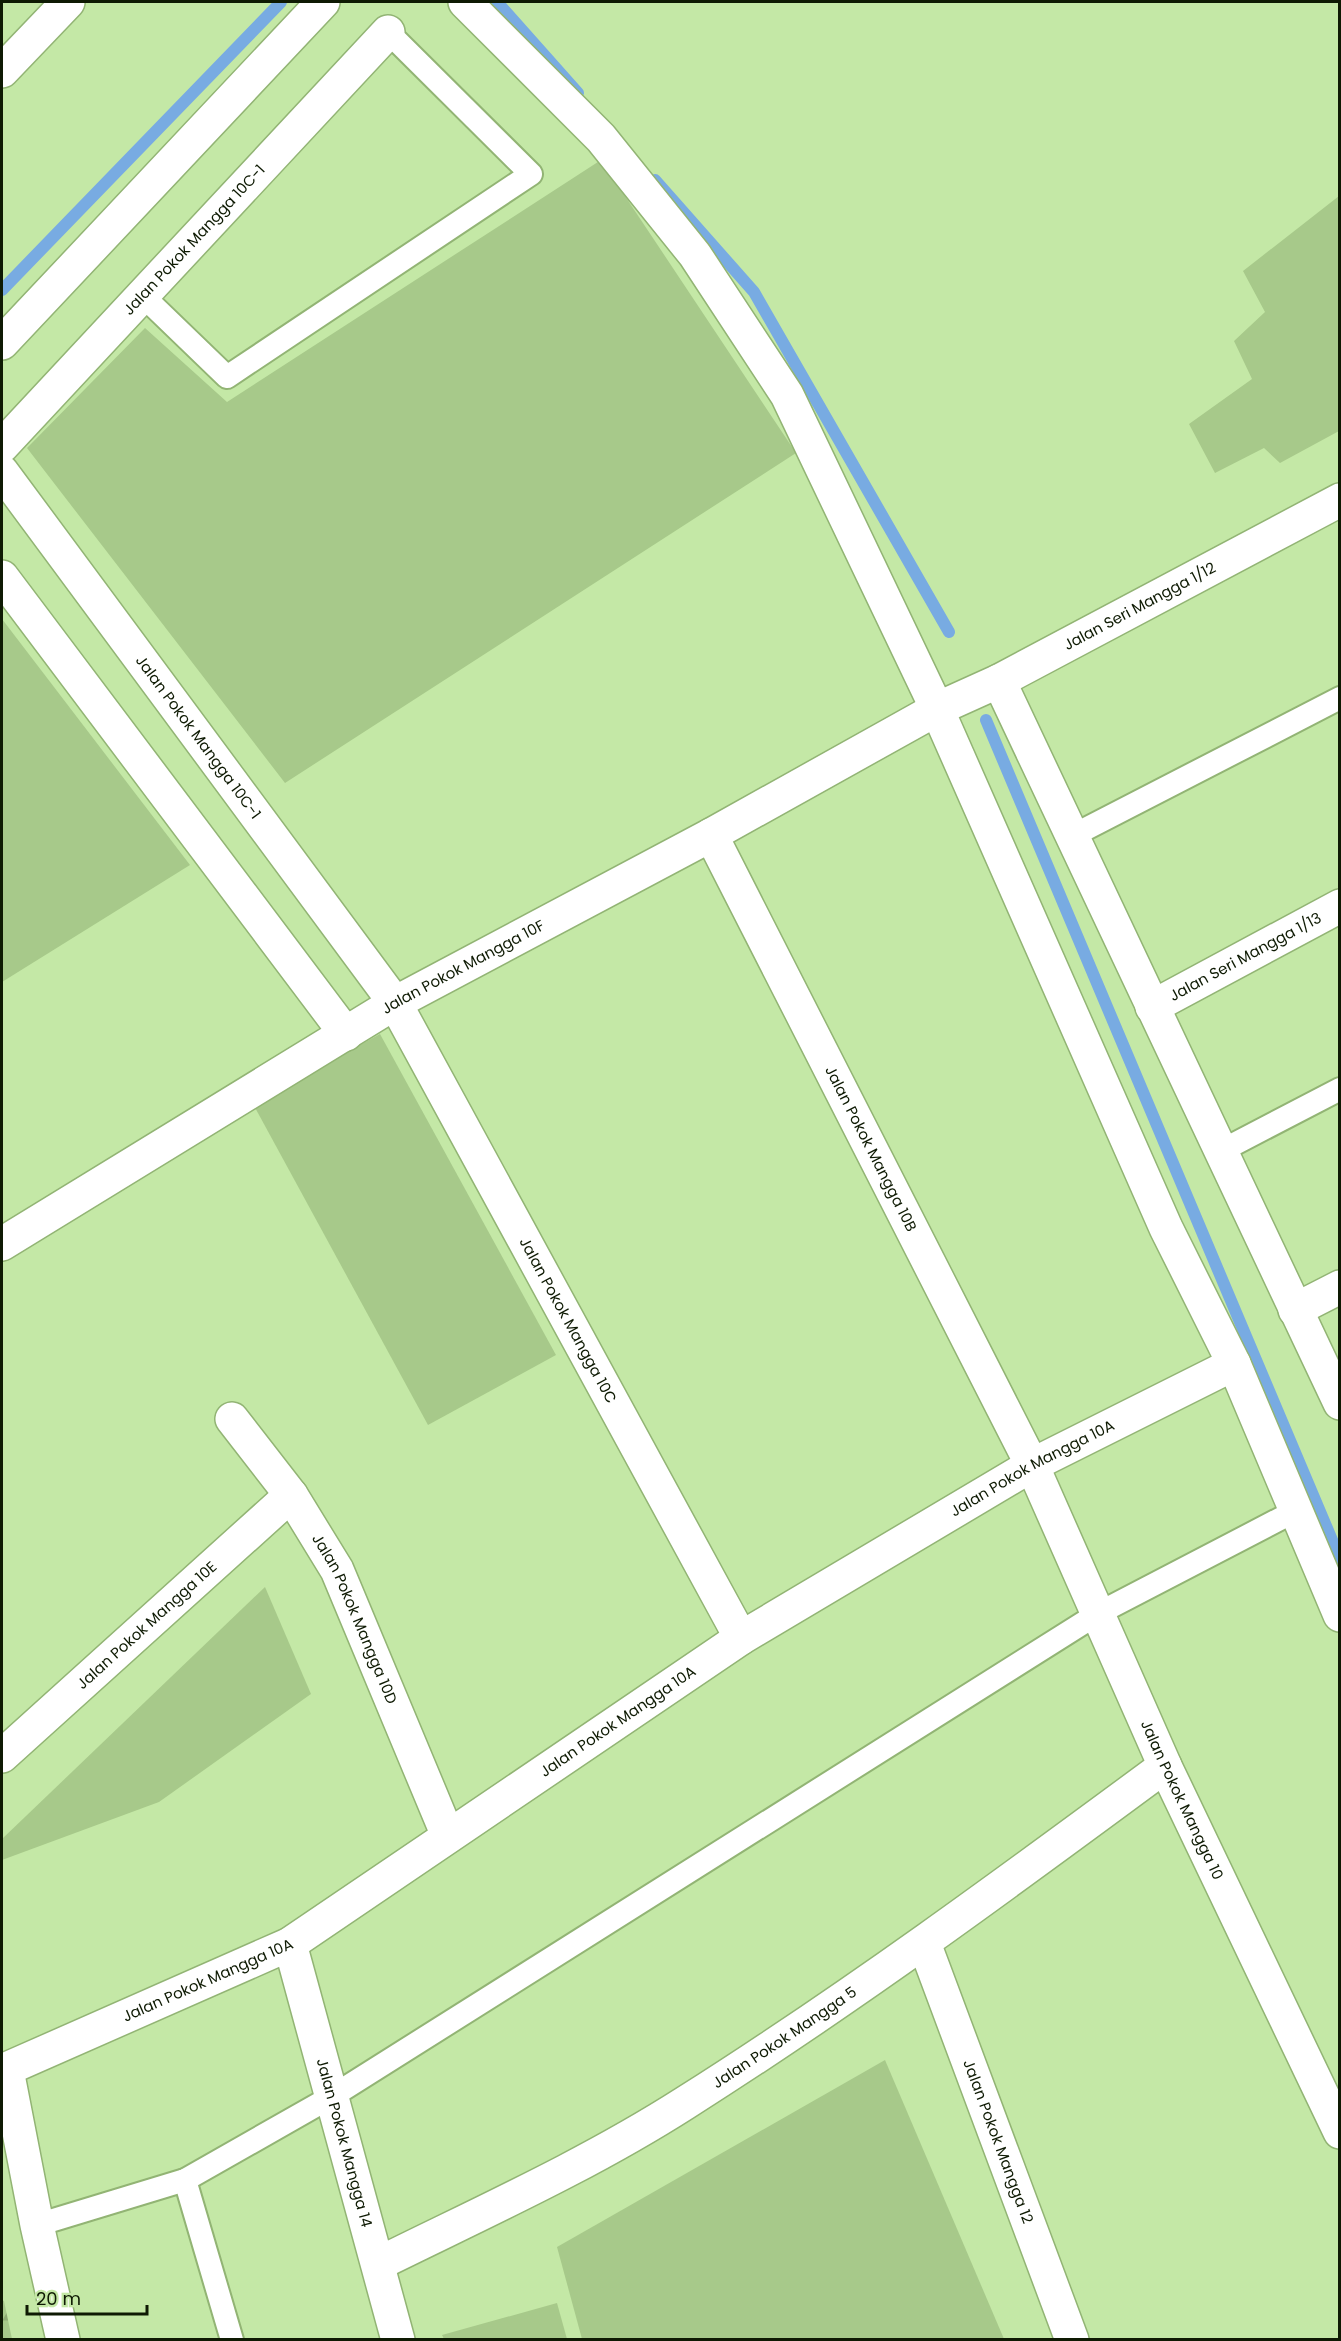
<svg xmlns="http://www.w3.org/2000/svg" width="1341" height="2341" font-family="Poppins,sans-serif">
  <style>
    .green { fill: #a7c98a }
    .forest { fill: url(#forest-firs) }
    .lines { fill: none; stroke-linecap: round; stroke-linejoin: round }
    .stream { stroke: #78abe2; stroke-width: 12 }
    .service-casing { stroke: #92b474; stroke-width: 26 }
    .minor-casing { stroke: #92b474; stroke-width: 36 }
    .service { stroke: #fff; stroke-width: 22 }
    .minor { stroke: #fff; stroke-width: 33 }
    .labels { text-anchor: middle; stroke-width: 5; stroke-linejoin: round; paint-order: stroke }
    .street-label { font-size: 15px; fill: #0e1a03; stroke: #c4e8a6 }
  </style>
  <defs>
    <pattern id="forest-firs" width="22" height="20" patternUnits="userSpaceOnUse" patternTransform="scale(1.5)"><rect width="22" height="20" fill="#a7c98a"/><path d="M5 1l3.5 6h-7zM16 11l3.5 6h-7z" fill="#8fac75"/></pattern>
  </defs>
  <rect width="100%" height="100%" fill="#c4e8a6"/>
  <g class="green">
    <polygon points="601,160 796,453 285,783 27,448 145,328 227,402"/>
    <polygon points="1339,196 1339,431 1280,463 1264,448 1215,473 1189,424 1252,379 1234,341 1265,312 1243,271"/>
    <polygon points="2,619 190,865 2,982"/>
    <polygon points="380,1034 556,1355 428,1425 253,1104"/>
    <polygon points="265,1587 311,1694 159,1802 2,1860 2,1839"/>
    <polygon points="885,2060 1004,2339 582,2339 557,2247"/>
    <polygon points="557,2303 567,2339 444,2339 442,2335"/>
  </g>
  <polygon class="forest" points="2,2300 4,2301 12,2339 2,2339"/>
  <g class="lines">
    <g class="stream">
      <polyline points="497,2 578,93"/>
      <polyline points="655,180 754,292 949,632"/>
      <polyline points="2,290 281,2"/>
      <polyline points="986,720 1340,1559"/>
    </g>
    <g class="service-casing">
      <g id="service">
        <polyline points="142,295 227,377 531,174 388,32"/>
        <polyline points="1072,836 1340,698"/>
        <polyline points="1221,1151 1340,1089"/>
        <polyline points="185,2180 232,2340"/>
        <polyline points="37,2225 185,2180 331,2097 1099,1613 1297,1510"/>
      </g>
    </g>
    <g class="minor-casing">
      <g id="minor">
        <polyline points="465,2 601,138 695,255 787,395 937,709 1166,1228 1234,1364 1340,1615"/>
        <polyline points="2,71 68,2"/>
        <polyline points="2,343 323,2"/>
        <path id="s1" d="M2,446L388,32"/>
        <path id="s2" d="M2,472L395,1003L741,1638"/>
        <polyline points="2,577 346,1034"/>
        <polyline points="999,681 1340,1403"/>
        <path id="s3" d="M711,835L1032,1465L1165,1766L1340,2132"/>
        <path id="s4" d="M1152,1007L1340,906"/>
        <path id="s5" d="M2,1244L395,1003L711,835L937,709L999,681L1340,500"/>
        <polyline points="1295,1310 1340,1287"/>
        <path id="s6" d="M232,1419L291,1495L337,1570L448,1836"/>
        <path id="s7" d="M2,1756L291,1495"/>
        <path id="s8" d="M924,1943L1072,2340"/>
        <path id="s9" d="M290,1944L398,2340"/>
        <polyline points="7,2070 37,2225 63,2340"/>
        <path id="s10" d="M2,2071L290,1944L741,1638L1032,1465L1234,1364"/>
        <path id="s11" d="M378,2264C481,2213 588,2165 685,2103C851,1998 1008,1882 1165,1766"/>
      </g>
    </g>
    <use href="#service" class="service"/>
    <use href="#minor" class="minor"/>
  </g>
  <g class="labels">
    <g class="street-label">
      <text dy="5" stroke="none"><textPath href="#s1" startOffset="282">Jalan Pokok Mangga 10C-1</textPath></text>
      <text dy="5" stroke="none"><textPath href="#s5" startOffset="1305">Jalan Seri Mangga 1/12</textPath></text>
      <text dy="5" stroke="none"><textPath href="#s2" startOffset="330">Jalan Pokok Mangga 10C-1</textPath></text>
      <text dy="5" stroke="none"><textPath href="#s4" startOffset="106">Jalan Seri Mangga 1/13</textPath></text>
      <text dy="5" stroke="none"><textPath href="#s5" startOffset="538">Jalan Pokok Mangga 10F</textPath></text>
      <text dy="5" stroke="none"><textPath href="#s3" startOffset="352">Jalan Pokok Mangga 10B</textPath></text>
      <text dy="5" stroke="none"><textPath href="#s2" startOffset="1022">Jalan Pokok Mangga 10C</textPath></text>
      <text dy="5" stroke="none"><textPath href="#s10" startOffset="1197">Jalan Pokok Mangga 10A</textPath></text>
      <text dy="5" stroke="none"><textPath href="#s6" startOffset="236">Jalan Pokok Mangga 10D</textPath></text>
      <text dy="5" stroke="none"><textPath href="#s7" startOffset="195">Jalan Pokok Mangga 10E</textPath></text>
      <text dy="5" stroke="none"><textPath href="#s10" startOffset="711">Jalan Pokok Mangga 10A</textPath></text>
      <text dy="5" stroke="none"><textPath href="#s3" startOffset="1074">Jalan Pokok Mangga 10</textPath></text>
      <text dy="5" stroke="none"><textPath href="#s10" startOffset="225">Jalan Pokok Mangga 10A</textPath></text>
      <text dy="5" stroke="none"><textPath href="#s11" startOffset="466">Jalan Pokok Mangga 5</textPath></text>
      <text dy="5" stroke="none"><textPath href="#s8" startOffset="212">Jalan Pokok Mangga 12</textPath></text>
      <text dy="5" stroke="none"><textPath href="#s9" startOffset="206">Jalan Pokok Mangga 14</textPath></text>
    </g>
  </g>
  <rect width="1341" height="2341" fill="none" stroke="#0e1a03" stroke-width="6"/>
  <path d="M27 2305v9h120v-9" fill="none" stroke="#0e1a03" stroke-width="3"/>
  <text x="36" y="2305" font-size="18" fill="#0e1a03" stroke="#c4e8a6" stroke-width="4.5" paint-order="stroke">20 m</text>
</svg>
